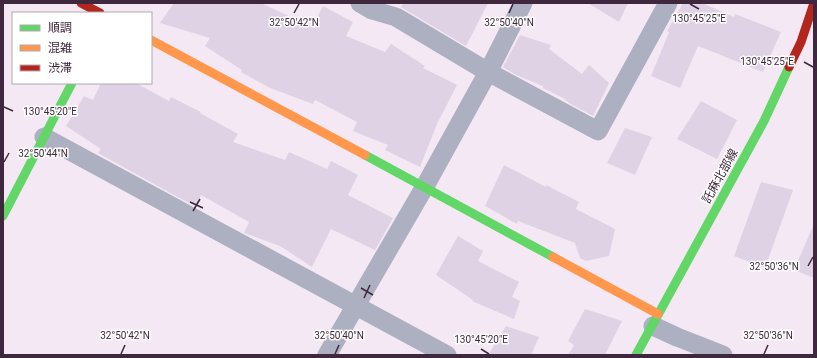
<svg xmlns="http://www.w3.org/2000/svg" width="817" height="358" font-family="Roboto,'Noto Sans JP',sans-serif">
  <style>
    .building { fill: #dfd2e5 }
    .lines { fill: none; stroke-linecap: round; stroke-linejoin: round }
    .street { stroke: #adb0c1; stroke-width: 19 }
    .fast { stroke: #63d668; stroke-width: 9 }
    .slow { stroke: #ff974d; stroke-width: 9 }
    .jam { stroke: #b3261e; stroke-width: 9 }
    .ticks { fill: none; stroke: #3f283e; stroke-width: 1.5 }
    .labels { text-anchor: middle; stroke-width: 3; stroke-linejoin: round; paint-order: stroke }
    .street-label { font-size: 12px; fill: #3f283e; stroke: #fff }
    .ticks-label { font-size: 10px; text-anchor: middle; fill: #3f283e; stroke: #fff; stroke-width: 3; stroke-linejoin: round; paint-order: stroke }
  </style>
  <rect width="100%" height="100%" fill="#f4e8f4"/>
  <g class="building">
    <polygon points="174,3 261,3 312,27 323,6 353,22 346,36 385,52 391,44 425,66 423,68 457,85 437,124 420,167 385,150 388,145 353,131 357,122 315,100 313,104 270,88 241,72 242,70 205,46 210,38 160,23"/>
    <polygon points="403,3 488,3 466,46 401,7"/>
    <polygon points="588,3 628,3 619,22"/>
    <polygon points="683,3 702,3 734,17 735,14 781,32 763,72 698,46 680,88 651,76 669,32 667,31"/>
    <polygon points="520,35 551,45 549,49 582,74 589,65 609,83 593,116 569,103 563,98 543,88 543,86 516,75 503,67"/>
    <polygon points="101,83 136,83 169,101 171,97 201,112 200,113 238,134 233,142 285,160 289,152 327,169 331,161 358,175 348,195 393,218 375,250 331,229 312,267 280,246 244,233 249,222 201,195 196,206 183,200 98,153 101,149 66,126 84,96 93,100"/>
    <polygon points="701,101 737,120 717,159 677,139"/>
    <polygon points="625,128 652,137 635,175 607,163"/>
    <polygon points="504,165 546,187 546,185 579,202 576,209 615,229 609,256 586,261 580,258 575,243 518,221 517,224 485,206"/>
    <polygon points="761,182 793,190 765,268 734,256"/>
    <polygon points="814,224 814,278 794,270"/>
    <polygon points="458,236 483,251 478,261 519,282 512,297 520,301 514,319 472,301 473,300 436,275"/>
    <polygon points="585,309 622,321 605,355 568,355 574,345 568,341"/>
    <polygon points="506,326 539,337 531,355 488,355"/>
  </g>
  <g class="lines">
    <g class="street">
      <polyline points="360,3 372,10 396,17 488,72 598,131 668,3"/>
      <polyline points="44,137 447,355"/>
      <polyline points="653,326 677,337 723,355"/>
      <polyline points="327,355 424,188 488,72 523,3"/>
    </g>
    <g class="fast">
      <polyline points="365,155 553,257"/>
      <polyline points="3,216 72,83"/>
      <polyline points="636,355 764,121 789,67"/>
    </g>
    <g class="slow">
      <polyline points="151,40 365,155"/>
      <polyline points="553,257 658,314"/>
    </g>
    <g class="jam">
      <polyline points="81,3 100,13"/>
      <polyline points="789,67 801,42 814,3"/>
    </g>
  </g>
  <path class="ticks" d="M690,4L699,9M294,13L299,4M509,13L513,4M804,62L813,67M4,107L13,111M4,162L9,153M190,202L203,208M193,211L200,199M808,266L813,257M361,288L373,295M364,298L370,285M481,349L489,354M121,354L125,345M335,354L339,345M764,354L768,345"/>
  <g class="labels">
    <g class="street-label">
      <text transform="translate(720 176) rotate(-61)" y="4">託麻北部線</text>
    </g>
  </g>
  <g class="ticks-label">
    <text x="699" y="22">130°45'25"E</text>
    <text x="294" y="26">32°50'42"N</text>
    <text x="509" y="26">32°50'40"N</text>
    <text x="767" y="65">130°45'25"E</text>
    <text x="50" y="115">130°45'20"E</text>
    <text x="43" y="157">32°50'44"N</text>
    <text x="774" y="270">32°50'36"N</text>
    <text x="125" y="339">32°50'42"N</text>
    <text x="339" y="339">32°50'40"N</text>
    <text x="768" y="339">32°50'36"N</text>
    <text x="481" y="343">130°45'20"E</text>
  </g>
  <rect width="817" height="358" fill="none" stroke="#3f283e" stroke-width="8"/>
  <rect x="12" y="12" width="140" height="72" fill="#ffffff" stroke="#b2a9b2"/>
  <rect x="20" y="25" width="20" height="6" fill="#63d668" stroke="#b2a9b2"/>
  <text x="48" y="32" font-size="12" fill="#3f283e">順調</text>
  <rect x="20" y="45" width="20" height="6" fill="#ff974d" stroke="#b2a9b2"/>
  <text x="48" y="52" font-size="12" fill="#3f283e">混雑</text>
  <rect x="20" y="65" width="20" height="6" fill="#b3261e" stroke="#b2a9b2"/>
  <text x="48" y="72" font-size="12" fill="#3f283e">渋滞</text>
</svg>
